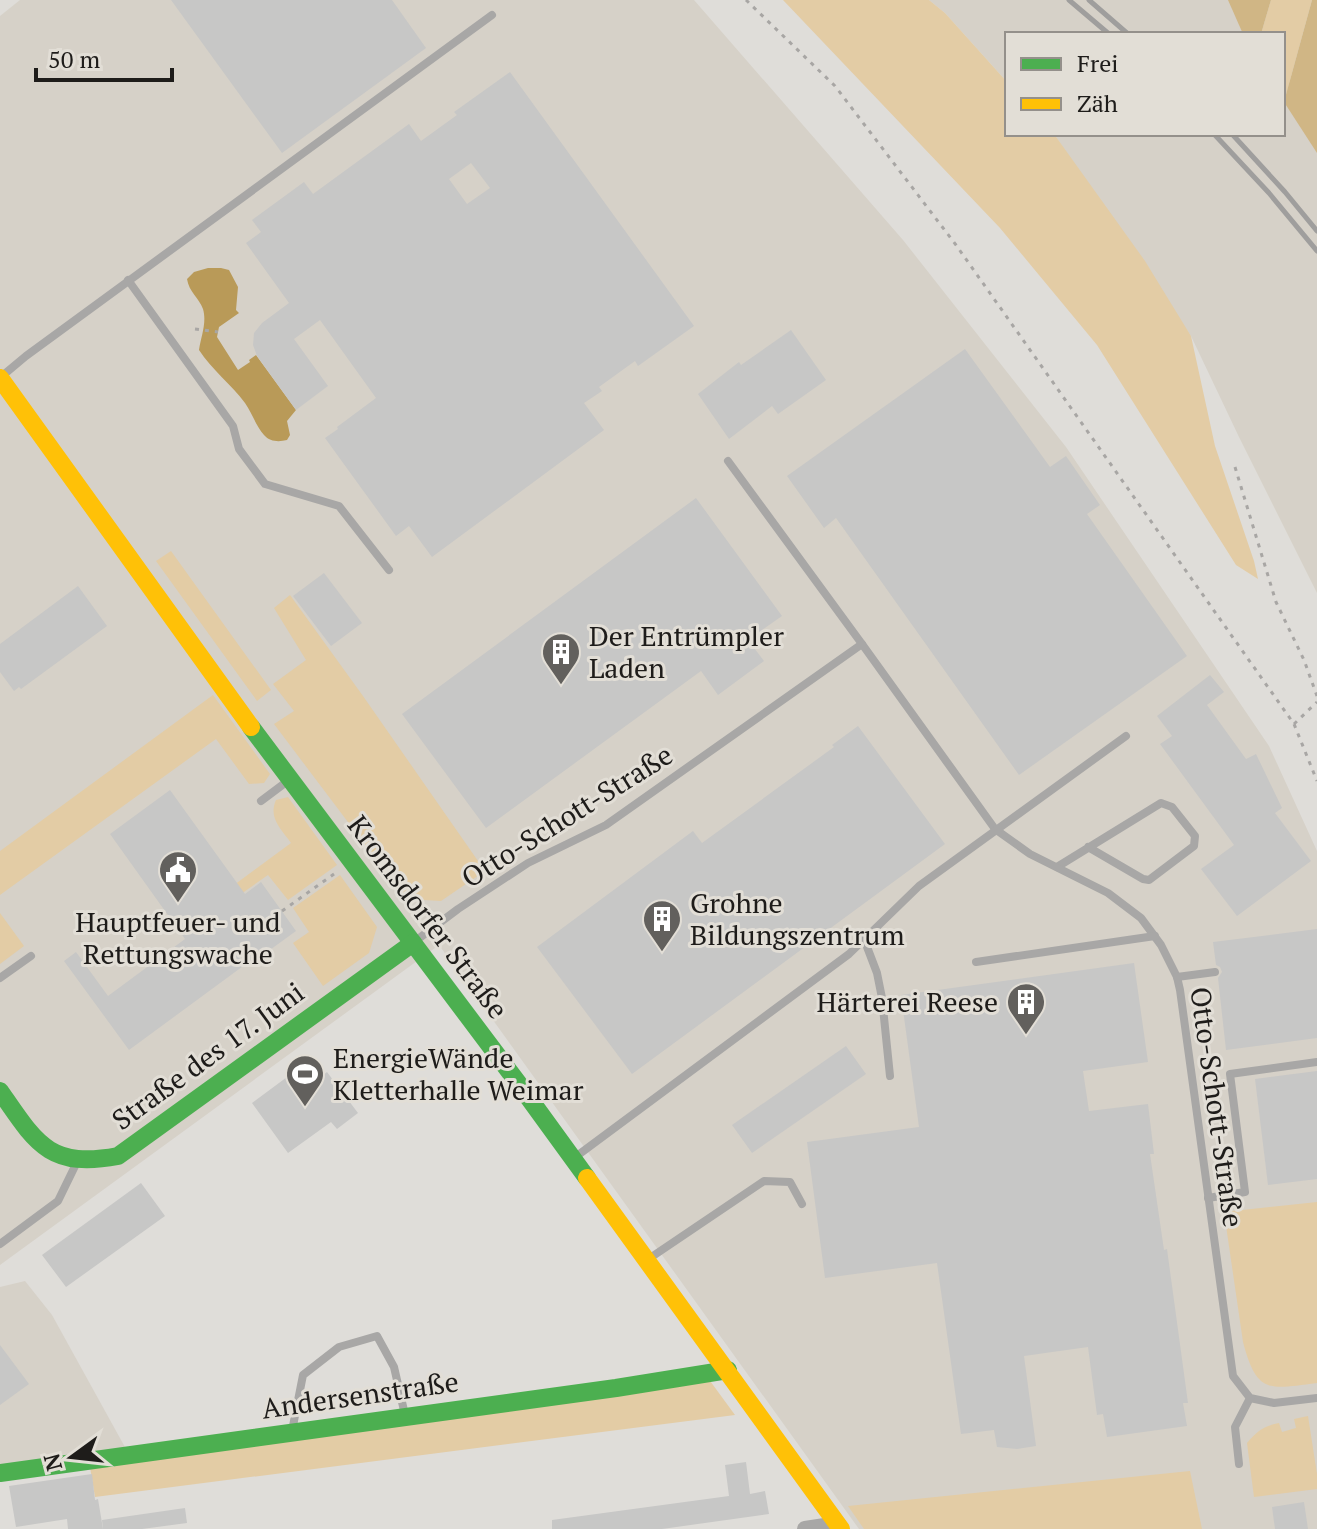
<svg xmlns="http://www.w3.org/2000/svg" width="1317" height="1529" font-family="'PT Serif',serif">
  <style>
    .built { fill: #d6d1c8 }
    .green { fill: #e3cca5 }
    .forest { fill: #d0b685 }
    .water { fill: #b99a58 }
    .building { fill: #c7c7c6; fill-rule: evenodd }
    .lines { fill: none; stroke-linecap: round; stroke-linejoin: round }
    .path { stroke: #a8a6a4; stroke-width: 3; stroke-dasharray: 4 6; stroke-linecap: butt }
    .lane { stroke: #a8a7a6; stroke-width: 8 }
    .street { stroke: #a8a7a6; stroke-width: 16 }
    .fast { stroke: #4caf50; stroke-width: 18 }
    .slow { stroke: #ffc107; stroke-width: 18 }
    .rail { stroke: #9f9e9d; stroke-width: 5 }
    .labels { text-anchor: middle; stroke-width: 6; stroke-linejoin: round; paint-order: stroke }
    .poi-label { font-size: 28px; fill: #1e1c1a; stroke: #e2ded6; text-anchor: start }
    .street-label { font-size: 28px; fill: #1e1c1a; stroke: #e2ded6 }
  </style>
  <rect width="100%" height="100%" fill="#dfddd9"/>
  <g class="built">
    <polygon points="20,0 694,0 903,240 1066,447 1269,746 1317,851 1317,1529 859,1529 439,945 0,1265 0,16"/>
    <polygon points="929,0 1241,0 1259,34 1007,34 1007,82 945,13"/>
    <polygon points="1283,72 1317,125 1317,593 1239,437 1191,336 1054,134 1283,134"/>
    <polygon points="25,1281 52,1315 126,1449 0,1466 0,1287"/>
  </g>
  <g class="green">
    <polygon points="783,0 929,0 945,13 1007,82 1007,134 1054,134 1145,261 1191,336 1215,446 1254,561 1258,579 1236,565 1097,345 1000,228"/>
    <polygon points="1271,0 1312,0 1284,102 1283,34 1261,34"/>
    <polygon points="171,551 271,690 257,701 156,561"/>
    <polygon points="290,595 363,696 485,871 441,901 406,899 274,724 294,711 273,684 306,660 274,608"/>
    <polygon points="213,695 270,774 264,783 249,784 216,739 0,895 0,851"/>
    <path d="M288,797L337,865L288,900L268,875L241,894L234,885L291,843C281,829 268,818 276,800Z"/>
    <polygon points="340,875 377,927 369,953 323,986 293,943 309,932 293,908"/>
    <polygon points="0,913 24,946 0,964"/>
    <path d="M1317,1202V1383C1269,1389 1257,1395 1243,1342L1224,1212Z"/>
    <polygon points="705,1374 735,1415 95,1497 89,1461"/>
    <path d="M1308,1416L1317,1474V1489L1254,1497L1247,1443C1257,1431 1264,1426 1279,1423L1282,1432L1296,1428L1294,1419Z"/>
    <polygon points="1190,1471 1202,1529 864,1529 848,1506"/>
  </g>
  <g class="forest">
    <polygon points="1228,0 1271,0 1261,34 1243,34"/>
    <polygon points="1312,0 1317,0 1317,153 1284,102"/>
  </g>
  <path class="water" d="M208,268H221L229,270L238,287L236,310L239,313L219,327L217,337L238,370L250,362L249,360L256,355L296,410L287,421L290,435L287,440C279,442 270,442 264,435C256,426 252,413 245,403C231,384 212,370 199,350C201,336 207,323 203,309C199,298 189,292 187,279L194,272Z"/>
  <g class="building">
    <polygon points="171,0 392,0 426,48 282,153"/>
    <path d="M510,72L694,326L638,366L635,361L599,387L602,391L584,403L604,430L432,557L409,526L396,536L325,438L338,429L337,427L376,398L320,320L294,339L328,386L296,410L257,356L253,345L254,333L262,323L289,303L246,243L261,232L252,220L304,182L313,194L409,124L421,141L457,115L454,112ZM471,163L490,188L467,204L449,179Z"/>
    <polygon points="791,330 826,380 778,414 772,406 729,439 698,394 739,362 741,365"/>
    <polygon points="965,349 1050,467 1066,456 1100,505 1087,514 1187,656 1019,775 836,518 824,528 787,476"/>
    <polygon points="696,498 782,616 748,640 764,661 718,695 701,671 486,828 402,714"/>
    <polygon points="324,573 362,623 331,646 293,596"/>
    <polygon points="78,586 107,626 21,689 19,687 14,691 0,672 0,644"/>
    <polygon points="1210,675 1224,692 1207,705 1246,759 1256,754 1282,808 1275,813 1311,861 1237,916 1201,869 1234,845 1160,744 1172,736 1157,716"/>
    <polygon points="858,726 945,844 632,1074 537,947 693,831 702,843 834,747 832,745"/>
    <polygon points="170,790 245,894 261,882 296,931 252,963 250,961 129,1050 64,961 76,952 108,996 185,939 110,834"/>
    <polygon points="1317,929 1317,1038 1226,1050 1218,978 1222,972 1220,967 1216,965 1213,942"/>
    <polygon points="1134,963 1148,1062 1083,1071 1089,1111 1148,1104 1154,1154 1150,1154 1164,1250 1167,1249 1188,1403 1183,1403 1187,1426 1107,1437 1103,1414 1097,1415 1088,1347 1024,1356 1036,1446 1017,1449 997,1447 994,1430 961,1434 937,1263 825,1278 807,1142 919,1127 901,995"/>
    <polygon points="846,1046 866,1074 752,1153 732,1125"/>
    <polygon points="310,1060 322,1076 327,1072 358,1113 337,1129 331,1122 288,1153 252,1103"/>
    <polygon points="1317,1071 1317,1179 1268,1185 1255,1079"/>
    <polygon points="141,1183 165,1216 66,1287 42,1255"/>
    <polygon points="0,1345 29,1384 0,1405"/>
    <polygon points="746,1462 750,1494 765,1491 769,1514 662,1529 552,1529 552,1520 729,1496 725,1465"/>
    <polygon points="92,1474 95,1500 98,1499 103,1529 68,1529 67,1519 16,1527 9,1486"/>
    <polygon points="1304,1502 1308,1529 1275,1529 1272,1507"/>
    <polygon points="185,1508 187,1523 142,1529 103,1529 102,1520"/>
  </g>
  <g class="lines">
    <g class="path">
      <polyline points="746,0 835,86 956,245 1294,724 1317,781"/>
      <polyline points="195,329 218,332"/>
      <polyline points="1235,467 1276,602 1304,660 1317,696"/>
      <polyline points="1294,724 1317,702"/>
      <polyline points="282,911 334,874"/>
    </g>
    <g class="lane">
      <polyline points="128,280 233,426 239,449 265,484 339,506 389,570"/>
      <polyline points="1,377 26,356 492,15"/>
      <polyline points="728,461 862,644"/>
      <polyline points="261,801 289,780"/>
      <polyline points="1057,867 1161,803 1172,807 1195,836 1194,846 1149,880 1143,879 1088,847"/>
      <polyline points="864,939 877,973 882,998 890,1076"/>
      <polyline points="414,942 458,909 528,863 606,825 862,644 995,829 1030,854 1108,893 1141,918 1161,945 1177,977 1180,990 1233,1376 1250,1398 1274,1403 1317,1398"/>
      <polyline points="976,962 1155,936"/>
      <polyline points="1177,977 1215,972"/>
      <polyline points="0,978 31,956"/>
      <polyline points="574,1158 849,954 919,886 1126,736"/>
      <polyline points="1208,1198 1245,1192 1230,1074 1317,1062"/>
      <polyline points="0,1244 58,1201 76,1164"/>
      <polyline points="647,1260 764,1181 790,1182 802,1204"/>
      <polyline points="292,1431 303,1375 339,1347 377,1336 394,1367 405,1415"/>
      <polyline points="1239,1464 1235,1427 1250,1398"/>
    </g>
    <polyline class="street" points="805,1529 838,1524"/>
    <g class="fast">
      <polyline points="251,727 518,1083 587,1178"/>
      <path d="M0,1091C36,1143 49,1169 118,1156L413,943"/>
      <polyline points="0,1473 616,1388 728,1370"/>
    </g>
    <g class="slow">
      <polyline points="0,378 251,727"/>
      <polyline points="587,1178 841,1529"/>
    </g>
    <g class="rail">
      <polyline points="1069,0 1109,34"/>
      <polyline points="1089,0 1128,34"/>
      <polyline points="1214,134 1269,193 1317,251"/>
      <polyline points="1232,134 1285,192 1317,231"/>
    </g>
  </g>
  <defs>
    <g id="building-pin" transform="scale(2)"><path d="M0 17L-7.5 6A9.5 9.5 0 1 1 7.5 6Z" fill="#62605d" stroke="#e2ded6"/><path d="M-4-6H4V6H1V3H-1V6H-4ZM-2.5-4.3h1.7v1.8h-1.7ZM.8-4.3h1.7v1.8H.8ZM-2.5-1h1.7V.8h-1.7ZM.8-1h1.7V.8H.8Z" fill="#fff"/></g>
    <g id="civic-pin" transform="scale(2)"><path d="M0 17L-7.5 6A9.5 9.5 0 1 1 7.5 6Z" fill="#62605d" stroke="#e2ded6"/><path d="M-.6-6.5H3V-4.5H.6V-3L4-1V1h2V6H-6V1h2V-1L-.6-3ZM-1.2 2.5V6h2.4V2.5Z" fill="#fff"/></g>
    <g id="stadium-pin" transform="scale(2)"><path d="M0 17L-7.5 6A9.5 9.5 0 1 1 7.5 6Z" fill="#62605d" stroke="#e2ded6"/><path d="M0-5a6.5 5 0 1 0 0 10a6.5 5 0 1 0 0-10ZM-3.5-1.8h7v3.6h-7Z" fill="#fff"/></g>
  </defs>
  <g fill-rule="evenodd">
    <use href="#building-pin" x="561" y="652"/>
    <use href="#civic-pin" x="178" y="870"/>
    <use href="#building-pin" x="662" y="919"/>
    <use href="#building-pin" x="1026" y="1002"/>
    <use href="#stadium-pin" x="305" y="1074"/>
  </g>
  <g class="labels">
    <g class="poi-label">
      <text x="589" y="646">Der Entrümpler<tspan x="589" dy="32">Laden</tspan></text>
      <text x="690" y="913">Grohne<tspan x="690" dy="32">Bildungszentrum</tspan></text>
      <text x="178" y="932" text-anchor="middle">Hauptfeuer- und<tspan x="178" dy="32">Rettungswache</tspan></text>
      <text x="998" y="1012" text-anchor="end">Härterei Reese</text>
      <text x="333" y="1068">EnergieWände<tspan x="333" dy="32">Kletterhalle Weimar</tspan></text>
    </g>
    <g class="street-label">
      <text transform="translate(567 816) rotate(-32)" y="10">Otto-Schott-Straße</text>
      <text transform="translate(428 917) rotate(53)" y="10">Kromsdorfer Straße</text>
      <text transform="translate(208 1056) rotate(-36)" y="10">Straße des 17. Juni</text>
      <text transform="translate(1217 1107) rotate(82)" y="10">Otto-Schott-Straße</text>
      <text transform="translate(360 1395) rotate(-8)" y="10">Andersenstraße</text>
    </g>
  </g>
  <rect x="1005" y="32" width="280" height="104" fill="#e2ded6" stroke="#94908b" stroke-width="2"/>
  <rect x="1021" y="58" width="40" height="12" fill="#4caf50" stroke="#94908b" stroke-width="2"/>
  <text x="1077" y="72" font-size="24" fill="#1e1c1a">Frei</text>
  <rect x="1021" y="98" width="40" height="12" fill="#ffc107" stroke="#94908b" stroke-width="2"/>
  <text x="1077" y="112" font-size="24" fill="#1e1c1a">Zäh</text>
  <g transform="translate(72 1457) rotate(255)" stroke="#e2ded6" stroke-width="6" paint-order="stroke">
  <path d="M0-6L14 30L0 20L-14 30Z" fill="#1e1c1a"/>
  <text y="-12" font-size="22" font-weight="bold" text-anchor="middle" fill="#1e1c1a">N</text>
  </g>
  <path d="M36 68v12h136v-12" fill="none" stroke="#1e1c1a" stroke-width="4"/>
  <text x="48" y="68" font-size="24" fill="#1e1c1a" stroke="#e2ded6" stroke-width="6" paint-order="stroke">50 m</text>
</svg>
